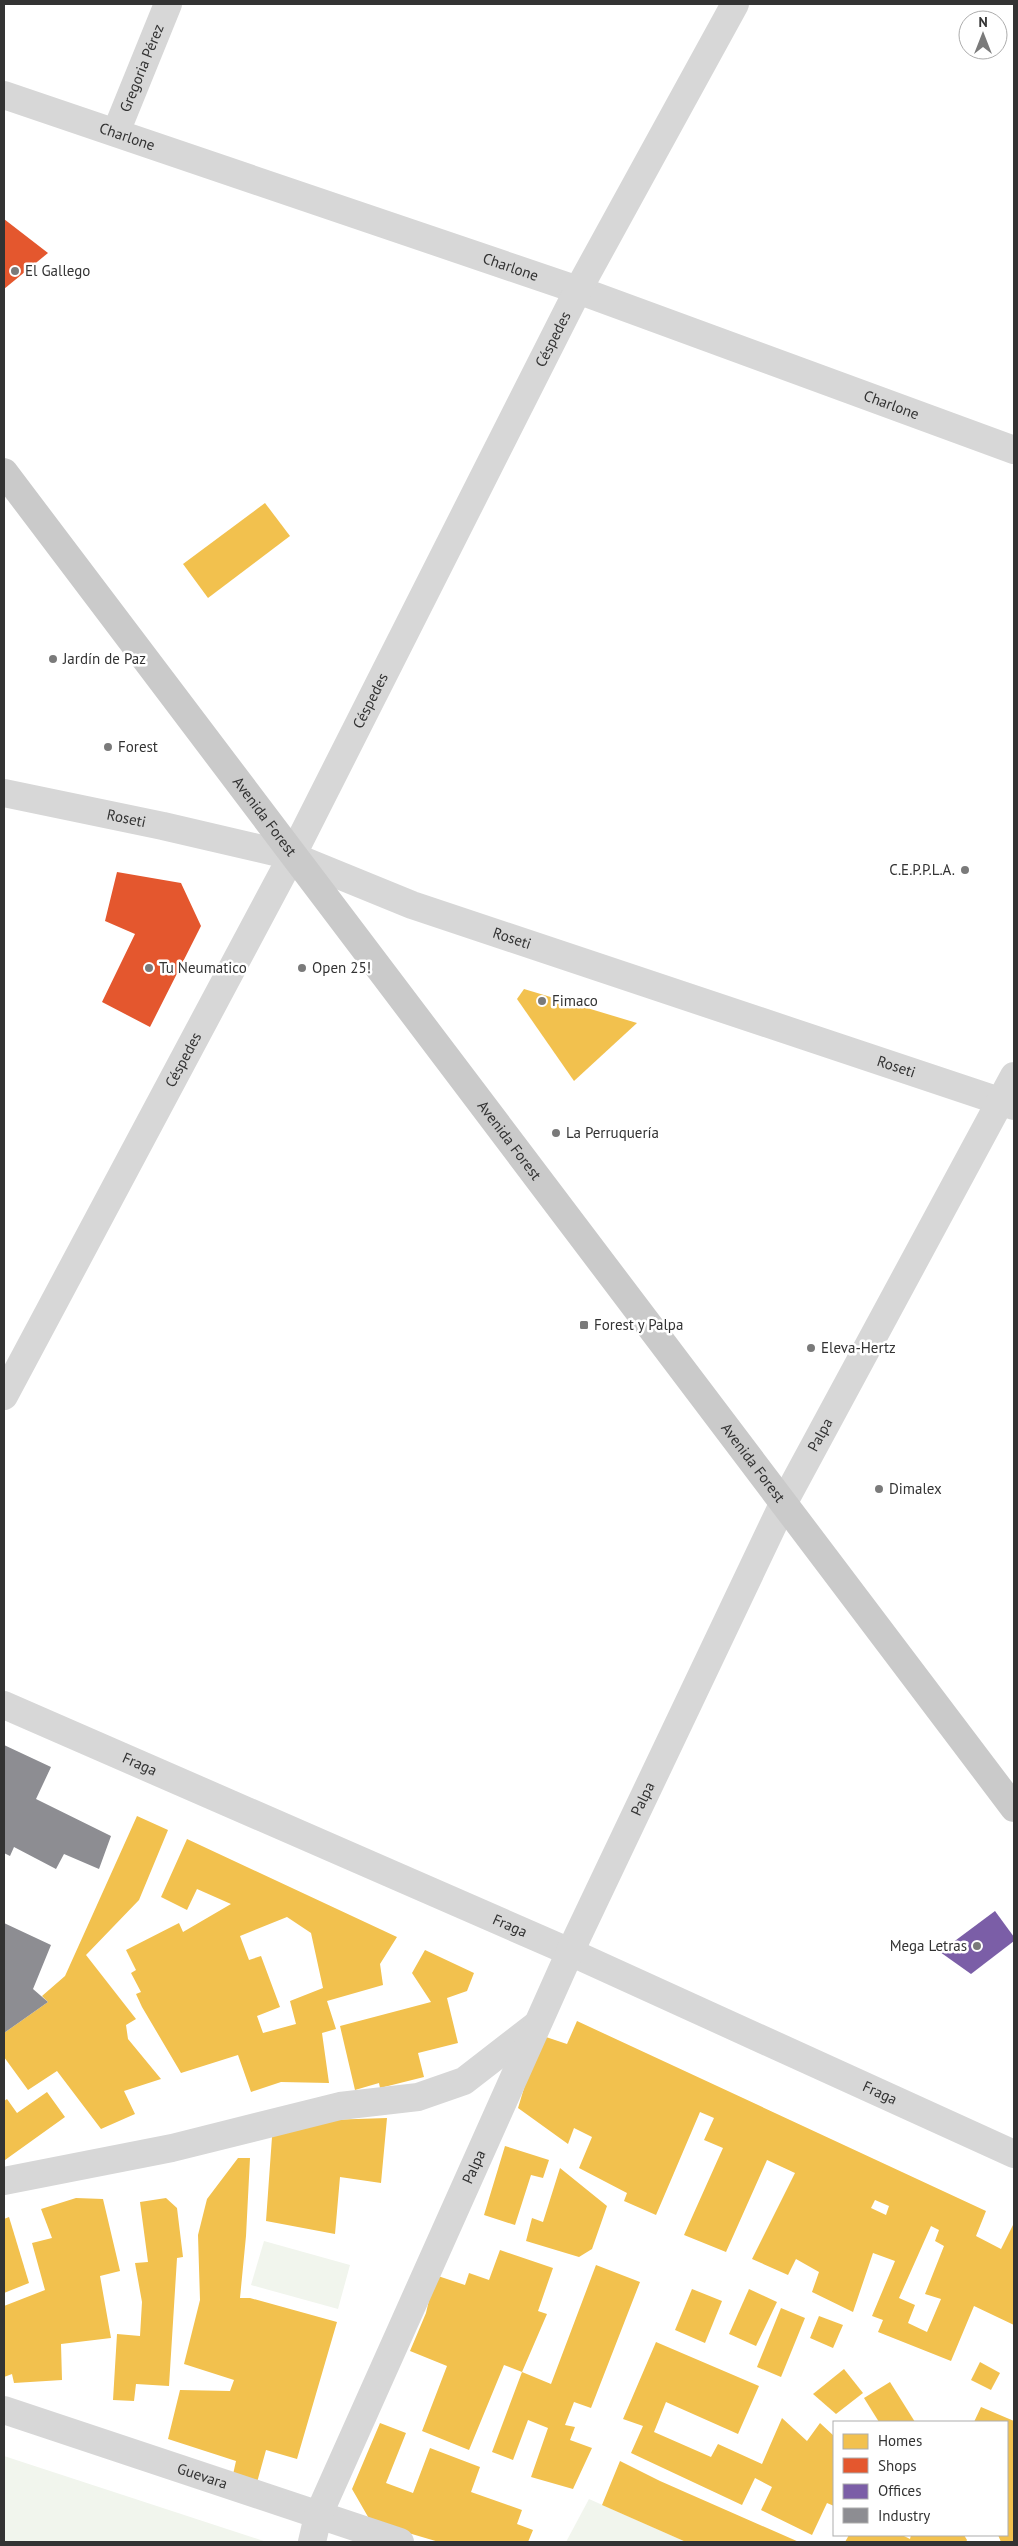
<svg xmlns="http://www.w3.org/2000/svg" width="1018" height="2546" font-family="'PT Sans',sans-serif">
  <style>
    .green { fill: #f1f5ed }
    .homes { fill: #f2c14e; fill-rule: evenodd }
    .shops { fill: #e4572e }
    .offices { fill: #7b5ea7 }
    .industry { fill: #8d8d92 }
    .lines { fill: none; stroke-linecap: round; stroke-linejoin: round }
    .minor { stroke: #d7d7d7; stroke-width: 28 }
    .major { stroke: #cacaca; stroke-width: 28 }
    .poi-dot { fill: #7a7a7a; stroke: #fff; stroke-width: 2 }
    .labels { text-anchor: middle; stroke-width: 5; stroke-linejoin: round; paint-order: stroke }
    .street-label { font-size: 15px; fill: #333; stroke: #fff }
    .poi-label { font-size: 15px; fill: #333; stroke: #fff; text-anchor: start }
  </style>
  <rect width="100%" height="100%" fill="#fff"/>
  <g class="green">
    <polygon points="264,2241 350,2265 338,2309 251,2285"/>
    <polygon points="4,2456 267,2542 4,2542"/>
    <polygon points="589,2499 686,2542 566,2542"/>
  </g>
  <g class="homes">
    <polygon points="265,503 290,536 208,598 183,564"/>
    <polygon points="524,989 637,1023 574,1081 517,999"/>
    <polygon points="137,1816 168,1830 139,1900 86,1955 136,2019 126,2025 128,2039 161,2079 124,2091 135,2114 101,2129 57,2071 28,2090 4,2057 4,2033 48,2002 42,1996 65,1976"/>
    <path d="M187,1839L397,1937L380,1964L383,1985L327,2001L336,2029L322,2033L329,2083L281,2082L251,2092L238,2055L181,2073L142,2007L136,1994L141,1992L131,1973L136,1970L126,1950L179,1923L183,1932L231,1904L197,1889L187,1910L161,1897ZM287,1917L311,1933L323,1988L290,2001L296,2024L263,2033L257,2016L280,2007L261,1956L249,1960L240,1936Z"/>
    <polygon points="425,1950 474,1973 467,1991 447,1998 458,2043 418,2053 424,2077 380,2088 379,2083 355,2090 340,2026 431,2002 412,1973"/>
    <path d="M577,2021L986,2211L976,2236L1001,2249L1014,2223V2325L974,2306L951,2361L878,2332L883,2320L872,2316L895,2261L873,2253L853,2312L812,2292L819,2272L796,2259L788,2275L752,2259L795,2173L767,2160L726,2252L684,2235L723,2148L704,2140L714,2118L700,2112L656,2215L624,2201L627,2193L579,2168L592,2137L574,2128L568,2144L518,2108L540,2035L567,2044ZM875,2200L889,2206L886,2215L871,2208ZM931,2226L939,2230L935,2241L944,2246L925,2294L941,2299L927,2332L908,2323L915,2305L899,2298Z"/>
    <polygon points="47,2092 65,2117 5,2160 4,2101 7,2099 17,2113"/>
    <polygon points="387,2118 381,2183 340,2177 335,2234 266,2221 272,2137 297,2121"/>
    <polygon points="505,2146 549,2160 543,2178 531,2175 515,2225 484,2215"/>
    <polygon points="238,2158 250,2158 246,2236 240,2298 250,2298 337,2322 297,2459 266,2450 256,2486 232,2479 236,2461 168,2439 180,2390 230,2391 234,2380 184,2364 200,2300 198,2235 207,2199"/>
    <polygon points="560,2168 607,2206 592,2249 579,2257 526,2241 532,2218 543,2222"/>
    <polygon points="76,2198 103,2199 120,2271 100,2276 111,2338 61,2344 62,2380 14,2383 12,2374 4,2377 4,2306 45,2290 32,2243 52,2238 41,2209"/>
    <polygon points="166,2198 177,2208 183,2257 177,2258 169,2386 136,2384 134,2401 113,2400 117,2334 140,2336 142,2302 135,2263 148,2262 140,2202"/>
    <polygon points="9,2217 29,2283 4,2293 4,2219"/>
    <polygon points="500,2250 553,2268 538,2311 547,2314 522,2372 504,2365 469,2450 422,2431 447,2366 410,2351 426,2313 435,2275 465,2285 469,2273 489,2280"/>
    <polygon points="596,2265 640,2282 591,2408 574,2402 565,2425 575,2427 570,2440 592,2448 573,2489 531,2477 548,2428 528,2420 513,2460 492,2452 522,2372 551,2384"/>
    <polygon points="692,2289 722,2301 705,2343 675,2330"/>
    <polygon points="749,2289 777,2302 756,2346 729,2334"/>
    <polygon points="781,2308 805,2318 781,2377 757,2367"/>
    <polygon points="819,2316 843,2325 833,2348 810,2338"/>
    <polygon points="656,2342 759,2386 738,2434 666,2402 654,2432 711,2457 718,2444 762,2464 782,2418 807,2441 820,2423 834,2436 834,2506 827,2503 812,2535 761,2510 772,2487 755,2478 742,2505 631,2453 643,2426 623,2419"/>
    <polygon points="980,2362 1000,2373 991,2390 971,2380"/>
    <polygon points="844,2369 863,2393 836,2414 813,2394"/>
    <polygon points="890,2382 915,2422 879,2422 864,2398"/>
    <polygon points="981,2407 1014,2421 1014,2542 1001,2542 998,2535 1007,2535 1007,2422 974,2422"/>
    <polygon points="380,2423 406,2433 386,2483 413,2493 430,2448 480,2467 471,2492 522,2510 517,2524 533,2530 528,2542 439,2542 371,2522 352,2489"/>
    <polygon points="620,2461 660,2481 799,2542 686,2542 602,2505"/>
    <polygon points="849,2535 902,2535 910,2539 911,2535 964,2535 967,2540 966,2542 845,2542"/>
  </g>
  <g class="shops">
    <polygon points="4,219 48,253 4,289"/>
    <polygon points="117,872 181,883 201,926 150,1027 102,1002 135,934 105,921"/>
  </g>
  <polygon class="offices" points="995,1911 1014,1937 1014,1941 971,1974 940,1952"/>
  <g class="industry">
    <polygon points="4,1745 51,1767 36,1799 111,1836 99,1869 64,1854 56,1869 14,1847 10,1856 4,1853"/>
    <polygon points="4,1923 51,1945 33,1989 48,2002 4,2033"/>
  </g>
  <g class="lines">
    <g class="minor">
      <path id="s1" d="M4,95L578,290L1014,450"/>
      <path id="s2" d="M116,132L168,4"/>
      <path id="s3" d="M4,793L163,826L292,856L412,905L1014,1106"/>
      <path id="s4" d="M4,1396L292,856L578,290L735,4"/>
      <path id="s5" d="M4,1705L570,1952L1014,2154"/>
      <polyline points="4,2181 172,2148 340,2106 418,2097 464,2081 535,2026"/>
      <path id="s6" d="M4,2410L400,2542"/>
      <path id="s7" d="M312,2542L318,2516L570,1952L784,1502L1014,1076"/>
    </g>
    <path class="major" id="s8" d="M4,472L1014,1808"/>
  </g>
  <g class="poi-dot">
    <circle cx="15" cy="271" r="5"/>
    <circle cx="53" cy="659" r="5"/>
    <circle cx="108" cy="747" r="5"/>
    <circle cx="965" cy="870" r="5"/>
    <circle cx="149" cy="968" r="5"/>
    <circle cx="302" cy="968" r="5"/>
    <circle cx="542" cy="1001" r="5"/>
    <circle cx="556" cy="1133" r="5"/>
    <rect x="579" y="1320" width="10" height="10" rx="2.5"/>
    <circle cx="811" cy="1348" r="5"/>
    <circle cx="879" cy="1489" r="5"/>
    <circle cx="977" cy="1946" r="5"/>
  </g>
  <g class="labels">
    <g class="street-label">
      <text dy="5" stroke="none"><textPath href="#s2" startOffset="69">Gregoria Pérez</textPath></text>
      <text dy="5" stroke="none"><textPath href="#s1" startOffset="130">Charlone</textPath></text>
      <text dy="5" stroke="none"><textPath href="#s1" startOffset="535">Charlone</textPath></text>
      <text dy="5" stroke="none"><textPath href="#s4" startOffset="1191">Céspedes</textPath></text>
      <text dy="5" stroke="none"><textPath href="#s1" startOffset="940">Charlone</textPath></text>
      <text dy="5" stroke="none"><textPath href="#s4" startOffset="786">Céspedes</textPath></text>
      <text dy="5" stroke="none"><textPath href="#s3" startOffset="125">Roseti</textPath></text>
      <text dy="5" stroke="none"><textPath href="#s8" startOffset="432">Avenida Forest</textPath></text>
      <text dy="5" stroke="none"><textPath href="#s3" startOffset="530">Roseti</textPath></text>
      <text dy="5" stroke="none"><textPath href="#s4" startOffset="381">Céspedes</textPath></text>
      <text dy="5" stroke="none"><textPath href="#s3" startOffset="935">Roseti</textPath></text>
      <text dy="5" stroke="none"><textPath href="#s8" startOffset="838">Avenida Forest</textPath></text>
      <text dy="5" stroke="none"><textPath href="#s7" startOffset="1219">Palpa</textPath></text>
      <text dy="5" stroke="none"><textPath href="#s8" startOffset="1242">Avenida Forest</textPath></text>
      <text dy="5" stroke="none"><textPath href="#s5" startOffset="148">Fraga</textPath></text>
      <text dy="5" stroke="none"><textPath href="#s7" startOffset="814">Palpa</textPath></text>
      <text dy="5" stroke="none"><textPath href="#s5" startOffset="552">Fraga</textPath></text>
      <text dy="5" stroke="none"><textPath href="#s5" startOffset="958">Fraga</textPath></text>
      <text dy="5" stroke="none"><textPath href="#s7" startOffset="409">Palpa</textPath></text>
      <text dy="5" stroke="none"><textPath href="#s6" startOffset="209">Guevara</textPath></text>
    </g>
    <g class="poi-label">
      <text x="25" y="276">El Gallego</text>
      <text x="63" y="664">Jardín de Paz</text>
      <text x="118" y="752">Forest</text>
      <text x="955" y="875" text-anchor="end">C.E.P.P.L.A.</text>
      <text x="159" y="973">Tu Neumatico</text>
      <text x="312" y="973">Open 25!</text>
      <text x="552" y="1006">Fimaco</text>
      <text x="566" y="1138">La Perruquería</text>
      <text x="594" y="1330">Forest y Palpa</text>
      <text x="821" y="1353">Eleva-Hertz</text>
      <text x="889" y="1494">Dimalex</text>
      <text x="967" y="1951" text-anchor="end">Mega Letras</text>
    </g>
  </g>
  <rect width="1018" height="2546" fill="none" stroke="#333333" stroke-width="10"/>
  <rect x="833" y="2421" width="175" height="115" fill="#ffffff" stroke="#adadad"/>
  <rect x="843" y="2434" width="25" height="15" fill="#f2c14e" stroke="#adadad"/>
  <text x="878" y="2446" font-size="15" fill="#333333">Homes</text>
  <rect x="843" y="2458" width="25" height="15" fill="#e4572e" stroke="#adadad"/>
  <text x="878" y="2471" font-size="15" fill="#333333">Shops</text>
  <rect x="843" y="2484" width="25" height="15" fill="#7b5ea7" stroke="#adadad"/>
  <text x="878" y="2496" font-size="15" fill="#333333">Offices</text>
  <rect x="843" y="2508" width="25" height="15" fill="#8d8d92" stroke="#adadad"/>
  <text x="878" y="2521" font-size="15" fill="#333333">Industry</text>
  <g transform="translate(983 35)"><circle r="24" fill="#ffffff" stroke="#adadad"/>
  <path d="M0-4L9 19L0 12L-9 19Z" fill="#7a7a7a"/>
  <text y="-8" font-size="14" font-weight="bold" text-anchor="middle" fill="#333333">N</text>
  </g>
</svg>
